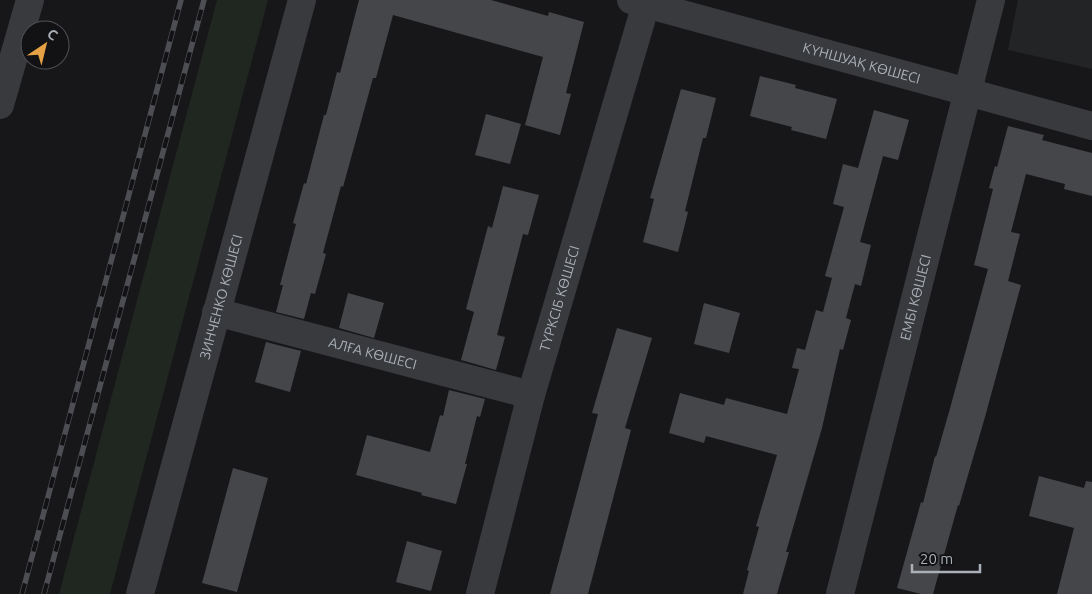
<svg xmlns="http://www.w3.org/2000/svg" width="1092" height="594" font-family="Ubuntu,sans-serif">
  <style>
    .built { fill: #232426 }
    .green { fill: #202720 }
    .building { fill: #444649 }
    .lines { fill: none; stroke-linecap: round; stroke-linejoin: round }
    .minor { stroke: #393a3e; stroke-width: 28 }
    .rail-casing { stroke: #4c4e53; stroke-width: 5.5 }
    .rail { stroke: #121214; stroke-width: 4; stroke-dasharray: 11; stroke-linecap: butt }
    .labels { text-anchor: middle; stroke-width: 5; stroke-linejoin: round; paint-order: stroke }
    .street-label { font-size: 14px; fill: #aab0b8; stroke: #121214 }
  </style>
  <rect width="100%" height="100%" fill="#171719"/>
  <polygon class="built" points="1018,0 1092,0 1092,69 1008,50"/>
  <polygon class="green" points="217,0 268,0 110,594 59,594"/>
  <g class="building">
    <polygon points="359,0 491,0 548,16 549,12 584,22 566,93 571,94 560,135 525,125 543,57 393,15 376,78 373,78 343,187 341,186 323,253 326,254 315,294 311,293 304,319 276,312 283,285 280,285 296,224 293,223 304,183 306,184 324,115 326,115 337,72 340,73"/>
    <polygon points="760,76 796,85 795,88 837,99 826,139 791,130 792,127 750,116"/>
    <polygon points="681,89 716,98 706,138 703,138 685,211 688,212 678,252 643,242 654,199 650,198"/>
    <polygon points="874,110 909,120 898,160 883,156 860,242 871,245 861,286 855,284 846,318 851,320 843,350 840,349 822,428 786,552 789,552 777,594 743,594 749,571 747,570 759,527 756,526 777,455 706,436 704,443 669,433 680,393 724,405 726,398 787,414 799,369 792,368 797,348 805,350 816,310 823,312 832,278 825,276 844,207 833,204 843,164 858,168"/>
    <polygon points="486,114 521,124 510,164 475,155"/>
    <polygon points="1008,126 1044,135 1042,140 1092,153 1092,196 1064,189 1065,184 1026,174 1011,232 1020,234 1008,281 1021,285 985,417 959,506 958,505 933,594 921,594 897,588 921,502 923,503 935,456 936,457 949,412 988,269 974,265 993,189 989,188 995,166 997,167"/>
    <polygon points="503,186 539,195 528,235 523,234 497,335 505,337 496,370 461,360 474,312 466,309 488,226 492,228"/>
    <polygon points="348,293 384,303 374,338 339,328"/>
    <polygon points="704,303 740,313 729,353 694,344"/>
    <polygon points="617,328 652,338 625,428 631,430 588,594 550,594 598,414 592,413"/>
    <polygon points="266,342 301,351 290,392 255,382"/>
    <polygon points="449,390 485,399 480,417 477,416 465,464 467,464 456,504 421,495 422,493 356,475 367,435 430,452 440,415 443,416"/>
    <polygon points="233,468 268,478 237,592 202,583"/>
    <polygon points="1039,476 1084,488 1086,481 1092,482 1092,594 1057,594 1074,528 1029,516"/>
    <polygon points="407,541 442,551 431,591 396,582"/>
  </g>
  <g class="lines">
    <g class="minor">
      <path id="s1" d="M631,0L1092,126"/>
      <polyline points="0,105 30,0"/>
      <path id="s2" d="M216,312L531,395"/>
      <path id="s3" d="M140,594L302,0"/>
      <path id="s4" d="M480,594L531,395L646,4"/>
      <path id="s5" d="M840,594L991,0"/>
    </g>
    <g class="rail-casing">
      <g id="rail">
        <polyline points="22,594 181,0"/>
        <polyline points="44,594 204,0"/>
      </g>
    </g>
    <use href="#rail" class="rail"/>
  </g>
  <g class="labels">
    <g class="street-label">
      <text dy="5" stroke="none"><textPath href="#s1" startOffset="239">КҮНШУАҚ КӨШЕСІ</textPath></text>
      <text dy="5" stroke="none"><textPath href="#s3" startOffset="308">ЗИНЧЕНКО КӨШЕСІ</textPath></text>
      <text dy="5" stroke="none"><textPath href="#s5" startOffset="306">ЕМБІ КӨШЕСІ</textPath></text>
      <text dy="5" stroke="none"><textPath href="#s4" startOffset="306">ТҮРКСІБ КӨШЕСІ</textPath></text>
      <text dy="5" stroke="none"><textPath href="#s2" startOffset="162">АЛҒА КӨШЕСІ</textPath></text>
    </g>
  </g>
  <g transform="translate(45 45) rotate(35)"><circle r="24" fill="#121214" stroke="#4f5156"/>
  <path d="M0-4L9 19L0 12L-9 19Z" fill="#e5a143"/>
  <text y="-8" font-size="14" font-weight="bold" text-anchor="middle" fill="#aab0b8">С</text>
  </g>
  <path d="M912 564v8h68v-8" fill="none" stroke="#aab0b8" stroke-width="2.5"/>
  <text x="920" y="564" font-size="15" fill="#aab0b8" stroke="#121214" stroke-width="4" paint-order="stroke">20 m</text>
</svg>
